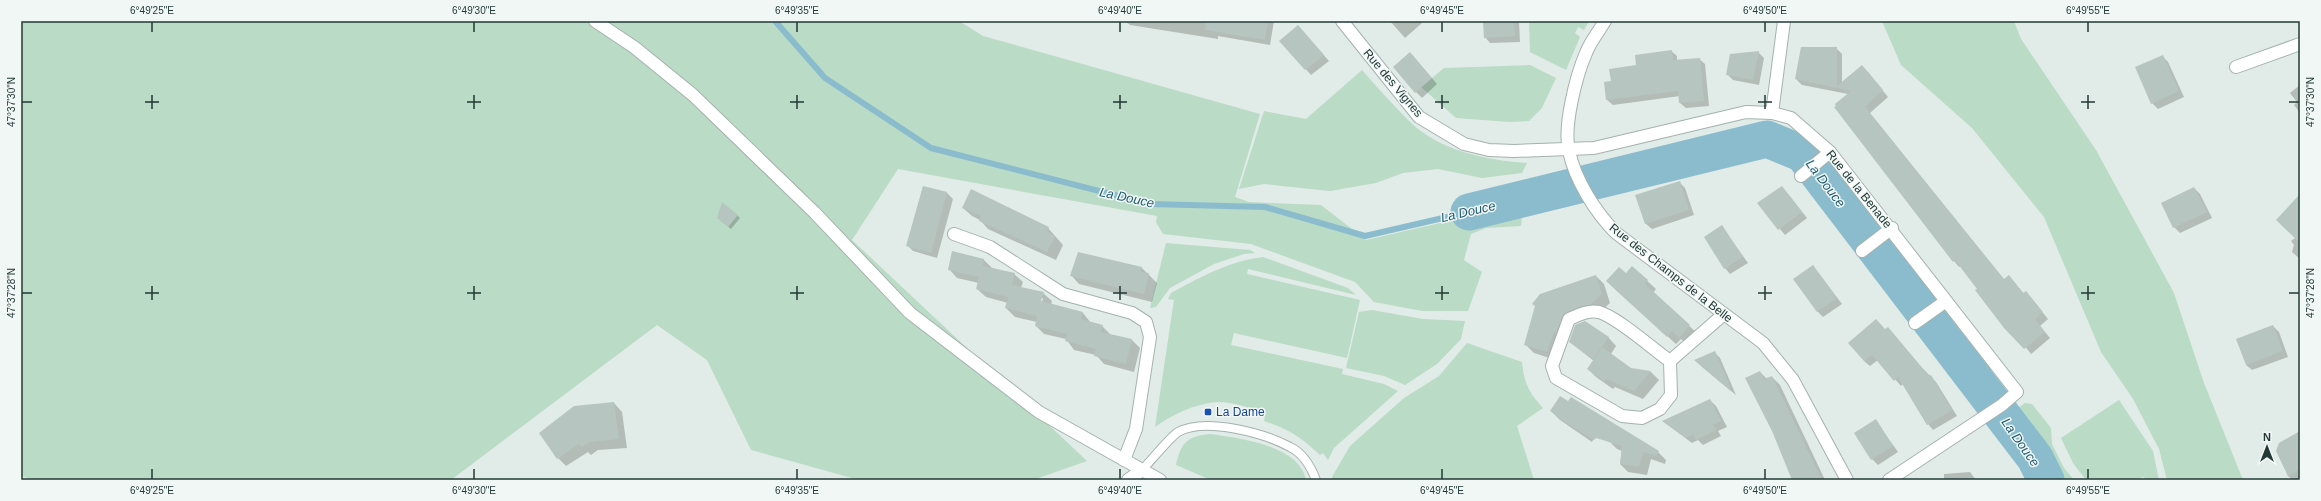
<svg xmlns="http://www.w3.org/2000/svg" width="2321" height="501" font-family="Arial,sans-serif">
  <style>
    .green { fill: #badbc6 }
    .shadow { fill: #0003; fill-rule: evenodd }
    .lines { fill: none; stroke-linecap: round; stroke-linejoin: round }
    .stream { stroke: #8bbccd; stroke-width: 6 }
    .river { stroke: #8bbccd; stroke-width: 37 }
    .building { fill: #b6c5c0 }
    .service-casing { stroke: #a4b2ae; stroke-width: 10 }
    .minor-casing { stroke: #a4b2ae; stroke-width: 14 }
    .tertiary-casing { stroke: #a4b2ae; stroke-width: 14 }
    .service { stroke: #fff; stroke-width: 8 }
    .minor { stroke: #fff; stroke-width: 12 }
    .tertiary { stroke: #fff; stroke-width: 12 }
    .ticks { fill: none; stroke: #223a36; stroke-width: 1.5 }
    .transit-dot { fill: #1a4fb4; stroke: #f1f7f5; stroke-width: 1.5 }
    .labels { text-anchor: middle; stroke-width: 3; stroke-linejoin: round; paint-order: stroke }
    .street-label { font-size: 12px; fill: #223a36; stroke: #f1f7f5 }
    .transit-label { font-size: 12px; fill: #164399; stroke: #f1f7f5; text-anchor: start }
    .water-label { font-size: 13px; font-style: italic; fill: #1f5c73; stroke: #f1f7f5 }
    .neatline { fill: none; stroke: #223a36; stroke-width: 1.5 }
    .ticks-label { font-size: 10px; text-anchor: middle; fill: #223a36 }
  </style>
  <rect width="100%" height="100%" fill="#e1ebe7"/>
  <g class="green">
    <polygon points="21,21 959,21 983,36 1260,114 1235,197 1249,202 1321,205 1366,240 1523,204 1521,226 1486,228 1471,234 1464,260 1482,272 1468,311 1422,311 1374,302 1355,282 1251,244 1163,234 1156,222 1157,216 898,169 852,240 1087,461 1033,480 859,480 751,450 707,360 657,325 451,480 34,480 21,476"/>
    <polygon points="1529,21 1589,21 1584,30 1578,27 1575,33 1580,37 1566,70 1530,52"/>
    <polygon points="1882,21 2014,21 2021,39 2096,150 2174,293 2204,383 2243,480 2167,480 2159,449 2133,399 2101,352 2044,217 1972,128 1901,65"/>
    <polygon points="1530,65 1556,78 1542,108 1529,121 1510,122 1456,118 1421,87 1444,68"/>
    <path d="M1362,70C1377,87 1392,104 1408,120C1439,151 1485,160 1527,163L1522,173L1482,178L1438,169L1403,173L1376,183L1330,191L1264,184L1239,189L1264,111L1306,119Z"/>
    <polygon points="1166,243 1250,250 1255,253 1244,254 1214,264 1170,288 1156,307 1150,308"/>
    <path d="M1263,257L1348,288L1356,295L1248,269L1247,274L1360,300L1347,358L1234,333L1231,345L1343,369L1342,374L1384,384L1398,391L1334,448L1328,460L1323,453L1320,455C1301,437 1288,429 1264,421L1266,412C1253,409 1230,401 1217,402C1194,404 1173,414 1155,427L1174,300L1168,299L1171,293C1201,277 1229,261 1263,257Z"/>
    <polygon points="1372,310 1423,319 1465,321 1461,339 1437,364 1405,385 1384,376 1346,368 1359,312"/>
    <path d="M1467,343L1522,362C1524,383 1529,393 1543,408L1517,426L1534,480H1333L1332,477L1350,446L1404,398L1439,376Z"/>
    <polygon points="2119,400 2153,451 2159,480 2146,480 2144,477 2132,480 2086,480 2073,463 2061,438"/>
    <polygon points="2025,403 2032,404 2051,428 2052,444 2064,468 2074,480 2049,480 2037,457 2007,416"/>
    <path d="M1210,434C1238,438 1300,445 1306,480H1211L1176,465C1181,442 1188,436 1210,434Z"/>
  </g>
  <g class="shadow">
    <polygon points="1125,21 1274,21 1270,45 1218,36 1218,39 1130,25"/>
    <polygon points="1390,21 1420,21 1422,23 1405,38"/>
    <polygon points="1484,21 1519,21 1520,42 1490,43 1485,37"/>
    <polygon points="1298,26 1329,61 1311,75 1281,41"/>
    <polygon points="1836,48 1842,54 1842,83 1868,72 1888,97 1870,113 2004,280 2014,282 2024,294 2026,292 2048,319 2040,326 2050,338 2031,354 1961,266 1959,267 1954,261 1848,94 1802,85 1796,79"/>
    <polygon points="1671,51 1677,56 1677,61 1699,59 1705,64 1709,106 1686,108 1680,103 1680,96 1613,105 1607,100 1612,82"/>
    <polygon points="1758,52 1764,58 1759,85 1733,80 1727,74"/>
    <polygon points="2162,56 2168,62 2184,97 2158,109 2152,103"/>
    <polygon points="1416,60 1437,84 1422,98 1416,92"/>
    <polygon points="2300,85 2300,113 2294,105 2297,102 2290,93"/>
    <polygon points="1679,182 1685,188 1694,215 1652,229 1646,224 1637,196"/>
    <polygon points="923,187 947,193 953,199 937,258 913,251 908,246"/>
    <polygon points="2194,188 2200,194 2212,218 2180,233 2174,227 2162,203"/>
    <polygon points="1788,194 1807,218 1785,235 1758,203"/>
    <polygon points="2300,203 2300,259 2292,252 2294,245 2291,241 2295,238"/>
    <polygon points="963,208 1048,228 1063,245 1056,260 988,229 980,220 972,216"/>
    <polygon points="737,215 740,218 731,229 721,221"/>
    <polygon points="1722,227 1748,263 1730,274 1725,268"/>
    <path d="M953,252L984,260L992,268L1014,274L1023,282L1021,288L1043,293L1052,301L1051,305L1083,313L1091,323L1102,326L1111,335L1132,340L1140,348L1134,372L1104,364L1096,355L1074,350L1066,339L1044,334L1036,326L1037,322L1015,317L1006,308L1008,303L986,297L977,289L979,283L957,278L949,269ZM1041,298H1043L1041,307L1039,306Z"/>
    <polygon points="1079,253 1142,268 1157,283 1152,302 1079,284 1071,275"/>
    <polygon points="1813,266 1842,304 1823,317 1817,311"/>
    <polygon points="1632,267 1656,289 1653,293 1698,334 1688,345 1681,339 1676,344 1616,290"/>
    <polygon points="1596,276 1604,284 1610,303 1600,312 1572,322 1556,360 1534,353 1525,344"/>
    <polygon points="2273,326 2279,332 2288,357 2252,370 2246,365"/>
    <polygon points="1885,330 1936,382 1957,416 1933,430 1928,424 1903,384 1901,386 1878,360 1870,366 1864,361"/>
    <polygon points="1608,337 1616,346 1611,354 1631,369 1651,372 1659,380 1643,399 1615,387 1613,389 1596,377 1588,369 1594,361 1570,342"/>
    <polygon points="1714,352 1720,358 1736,395 1701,366"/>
    <polygon points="1760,372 1767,379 1772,377 1780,385 1825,480 1793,480"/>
    <polygon points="1710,400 1716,406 1727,427 1718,431 1721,436 1703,445 1698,440 1692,443 1664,422"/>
    <polygon points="614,403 622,412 627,448 598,450 591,455 588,452 566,466 558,458"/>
    <polygon points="1551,411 1603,421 1592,442 1560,420"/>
    <polygon points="1875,420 1898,452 1878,465 1872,459"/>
    <polygon points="2300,436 2300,478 2293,480 2288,476 2277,451"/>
    <polygon points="1609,441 1658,452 1666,460 1665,464 1651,459 1647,475 1628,472 1620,464 1622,451 1617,449"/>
    <polygon points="1970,472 1976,480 1944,480 1944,474"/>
  </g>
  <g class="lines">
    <polyline class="stream" points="775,21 825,78 931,148 1150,204 1265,207 1365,236 1469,212"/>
    <polyline class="river" points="1469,212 1767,139 1803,154 2035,458 2046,480"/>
  </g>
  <g class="building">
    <polygon points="1206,21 1268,21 1265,40 1205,30"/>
    <polygon points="1483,21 1514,21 1515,36 1484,38"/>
    <polygon points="1298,25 1324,55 1305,70 1279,41"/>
    <polygon points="1801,47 1837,47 1837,86 1862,65 1883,90 1865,107 2004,279 2009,275 2023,293 2026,291 2043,312 2035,319 2045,332 2024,349 2004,328 1975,290 1977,289 1955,260 1953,262 1943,249 1834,107 1836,106 1835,104 1851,91 1795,79"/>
    <polygon points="1672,50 1673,60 1700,58 1704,101 1679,103 1678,91 1606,100 1604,82 1611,81 1609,69 1636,65 1635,55"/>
    <polygon points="1759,51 1753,80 1726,75 1730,54"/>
    <polygon points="1410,52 1432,78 1415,93 1393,67"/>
    <polygon points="2163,55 2179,91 2151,104 2135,67"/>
    <polygon points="1680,181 1689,210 1645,224 1635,195"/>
    <polygon points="923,186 947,192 931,253 906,246"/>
    <polygon points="1782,186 1802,212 1778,230 1757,203"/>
    <polygon points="2194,187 2207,212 2173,228 2161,203"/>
    <polygon points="971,189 1049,227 1047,232 1055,236 1047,252 979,221 981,216 962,208"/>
    <polygon points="2300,194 2300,243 2276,220"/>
    <polygon points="722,202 738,215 728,227 717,218"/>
    <polygon points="1722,225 1743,257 1724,269 1704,237"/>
    <polygon points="952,251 984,259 983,266 1015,273 1012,285 1044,292 1041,301 1083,312 1081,319 1103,325 1101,332 1132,339 1126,364 1094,356 1096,349 1065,341 1067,334 1035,326 1037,316 1005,308 1008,297 976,289 979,277 948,270"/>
    <polygon points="1078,252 1142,267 1141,272 1149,273 1144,294 1070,276"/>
    <polygon points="1813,265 1837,298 1817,312 1793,279"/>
    <polygon points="1632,266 1648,280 1645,284 1690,325 1679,338 1672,331 1667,337 1606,281 1619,267 1626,273"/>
    <polygon points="1596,275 1602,294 1591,304 1564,314 1556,333 1554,332 1547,352 1524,345 1535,306 1532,304 1540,294"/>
    <polygon points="1876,319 1885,329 1888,327 1929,376 1931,375 1952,410 1927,425 1898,377 1894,381 1872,355 1864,361 1848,343"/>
    <polygon points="1585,321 1609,337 1593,359 1569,342 1575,325"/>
    <polygon points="2273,325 2283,351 2246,365 2236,339"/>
    <polygon points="1602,347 1631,368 1651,371 1634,391 1606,379 1604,381 1587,369"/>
    <polygon points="1715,351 1732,392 1694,360"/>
    <polygon points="1760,371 1764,379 1772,376 1822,480 1792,480 1772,431 1745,378"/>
    <polygon points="1560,396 1568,401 1571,397 1659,451 1656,456 1643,452 1639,467 1620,464 1622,446 1596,438 1594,440 1558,418 1559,417 1550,411"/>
    <polygon points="1710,399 1721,421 1713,425 1716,430 1696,440 1693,434 1686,438 1662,421"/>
    <polygon points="614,402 619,439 590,442 582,447 579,444 557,459 539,433 574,406"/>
    <polygon points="1876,419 1893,446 1871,460 1854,433"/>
    <polygon points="2300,431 2300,470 2288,476 2276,451 2279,443"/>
  </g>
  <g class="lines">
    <g class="service-casing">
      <path id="service" d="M1142,470C1150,462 1170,437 1178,432C1205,417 1264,433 1290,447C1303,453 1311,467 1316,480"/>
    </g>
    <g class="minor-casing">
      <g id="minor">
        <polyline points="1342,21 1419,117 1464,144 1489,150 1514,151 1594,148 1746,112 1772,113 1791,118 1830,152 2017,392 2002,405 1889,480"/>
        <path d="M1605,21C1599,31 1590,42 1586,53C1576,76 1563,127 1569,151C1575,180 1596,213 1616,233L1763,343L1793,380L1847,480"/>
        <polyline points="2236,67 2300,44"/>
        <polyline points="1772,113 1784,21"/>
        <polyline points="1801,176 1830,152"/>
        <polyline points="954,234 990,247 1063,294 1132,313 1146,322 1150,337 1136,429 1124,460"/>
        <polyline points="1862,251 1892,228"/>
        <polyline points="1915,323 1946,301"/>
        <path d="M1670,361L1671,395L1660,409L1642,418L1622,416L1556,378L1552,366L1569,319C1578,315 1588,310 1599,312C1617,317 1653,349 1670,361L1724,314"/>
        <polyline points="1128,480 1142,470"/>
      </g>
    </g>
    <g class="tertiary-casing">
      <polyline id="tertiary" points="595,21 634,47 693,95 815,213 910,313 1039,412 1160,480"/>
    </g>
    <use href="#service" class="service"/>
    <use href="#minor" class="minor"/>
    <use href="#tertiary" class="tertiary"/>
  </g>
  <path class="ticks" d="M152,22V32M474,22V32M797,22V32M1120,22V32M1442,22V32M1765,22V32M2088,22V32M152,95V109M474,95V109M797,95V109M1120,95V109M1442,95V109M1765,95V109M2088,95V109M22,102H32M145,102H159M467,102H481M790,102H804M1113,102H1127M1435,102H1449M1758,102H1772M2081,102H2095M2289,102H2299M152,286V300M474,286V300M797,286V300M1120,286V300M1442,286V300M1765,286V300M2088,286V300M22,293H32M145,293H159M467,293H481M790,293H804M1113,293H1127M1435,293H1449M1758,293H1772M2081,293H2095M2289,293H2299M152,469V479M474,469V479M797,469V479M1120,469V479M1442,469V479M1765,469V479M2088,469V479"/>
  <rect class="transit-dot" x="1204" y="408" width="8" height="8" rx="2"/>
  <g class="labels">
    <g class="street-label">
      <text transform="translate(1393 83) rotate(50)" y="4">Rue des Vignes</text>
      <text transform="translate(1859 189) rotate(51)" y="4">Rue de la Benade</text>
      <text transform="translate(1671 273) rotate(38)" y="4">Rue des Champs de la Belle</text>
    </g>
    <g class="transit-label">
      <text x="1216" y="416">La Dame</text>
    </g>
    <g class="water-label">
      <text transform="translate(1826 183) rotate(53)" y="5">La Douce</text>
      <text transform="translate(1127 197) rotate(12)" y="5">La Douce</text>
      <text transform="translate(1468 211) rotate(-13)" y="5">La Douce</text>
      <text transform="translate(2021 442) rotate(55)" y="5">La Douce</text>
    </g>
  </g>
  <rect width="2321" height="501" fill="none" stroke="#f1f7f5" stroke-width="44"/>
  <g transform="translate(2267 447)" stroke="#f1f7f5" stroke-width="3" paint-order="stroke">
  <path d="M0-3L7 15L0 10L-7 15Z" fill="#223a36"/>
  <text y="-6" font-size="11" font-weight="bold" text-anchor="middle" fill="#223a36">N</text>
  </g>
  <rect x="22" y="22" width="2277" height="457" class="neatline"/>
  <g class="ticks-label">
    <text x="152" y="14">6°49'25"E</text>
    <text x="474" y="14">6°49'30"E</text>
    <text x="797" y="14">6°49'35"E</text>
    <text x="1120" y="14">6°49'40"E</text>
    <text x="1442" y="14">6°49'45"E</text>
    <text x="1765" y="14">6°49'50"E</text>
    <text x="2088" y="14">6°49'55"E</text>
    <text transform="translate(11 102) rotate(-90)" y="4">47°37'30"N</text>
    <text transform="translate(2310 102) rotate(-90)" y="4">47°37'30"N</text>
    <text transform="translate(11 293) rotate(-90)" y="4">47°37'28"N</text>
    <text transform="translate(2310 293) rotate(-90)" y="4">47°37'28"N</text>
    <text x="152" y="494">6°49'25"E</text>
    <text x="474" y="494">6°49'30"E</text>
    <text x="797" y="494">6°49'35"E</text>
    <text x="1120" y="494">6°49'40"E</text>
    <text x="1442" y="494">6°49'45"E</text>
    <text x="1765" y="494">6°49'50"E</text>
    <text x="2088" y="494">6°49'55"E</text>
  </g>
</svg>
